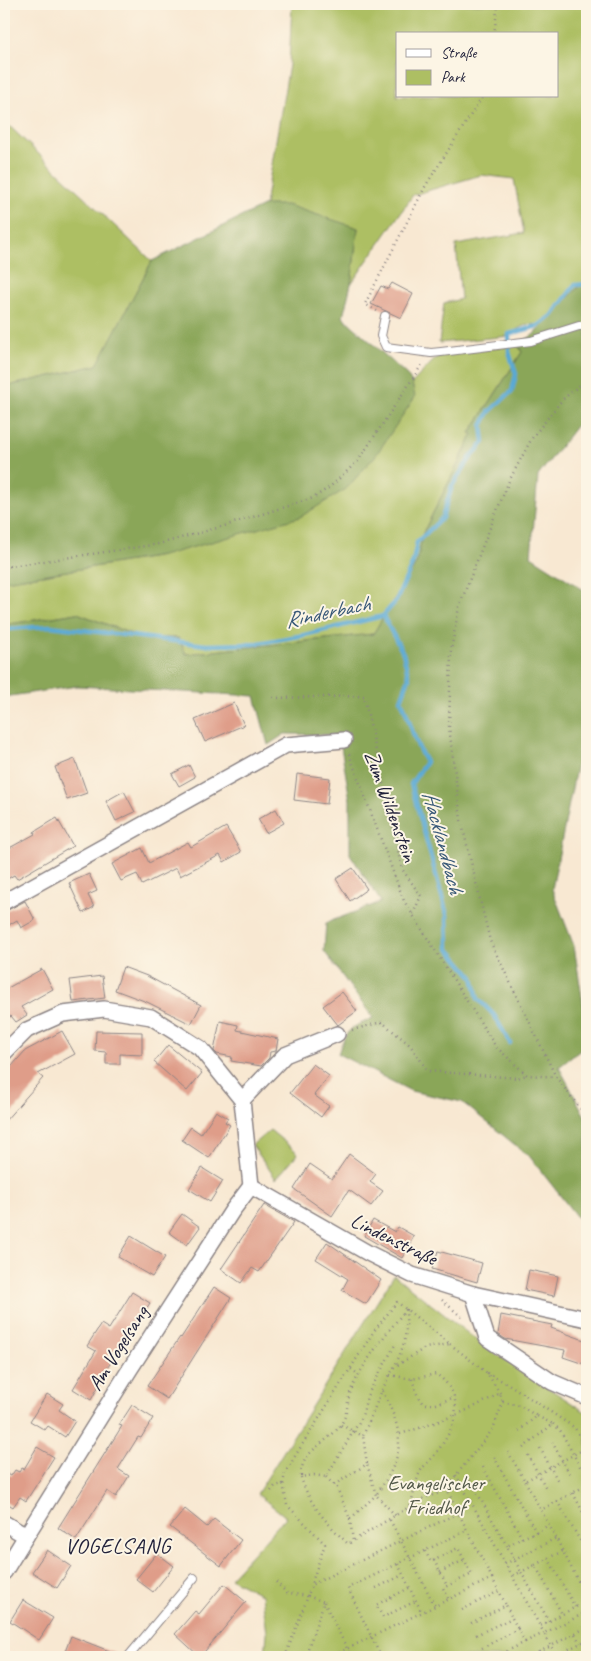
<svg xmlns="http://www.w3.org/2000/svg" width="591" height="1661" font-family="Caveat,sans-serif">
  <style>
    .green { fill: #adbf63; stroke: #68704f; fill-rule: evenodd }
    .forest { fill: #8aa659; stroke: #56644a }
    .lines { fill: none; stroke-linecap: round; stroke-linejoin: round }
    .stream { stroke: #5aa9d4; stroke-width: 4.5 }
    .building { fill: #df9d89 }
    .service-casing { stroke: #8d8586; stroke-width: 10 }
    .minor-casing { stroke: #8d8586; stroke-width: 18 }
    .path { stroke: #8d8586; stroke-width: 2.5; stroke-dasharray: 1 4; stroke-linecap: butt }
    .service { stroke: #fff; stroke-width: 8 }
    .minor { stroke: #fff; stroke-width: 15 }
    .labels { text-anchor: middle; stroke-width: 4; stroke-linejoin: round; paint-order: stroke }
    .street-label { font-size: 21px; fill: #22223b; stroke: #fcf5e5 }
    .park-label { font-size: 21px; fill: #535949; stroke: #fcf5e5 }
    .water-label { font-size: 22px; font-style: italic; fill: #385878; stroke: #fcf5e5 }
    .neighbourhood-label { font-size: 22px; letter-spacing: 1px; fill: #22223b; stroke: #fcf5e5 }
  </style>
  <rect width="100%" height="100%" fill="#fcf5e5"/>
  <filter id="ink" filterUnits="userSpaceOnUse"><feTurbulence type="fractalNoise" baseFrequency=".02" numOctaves="2"/><feDisplacementMap in="SourceGraphic" scale="10" xChannelSelector="R" yChannelSelector="G"/><feConvolveMatrix kernelMatrix="1 2 1 2 8 2 1 2 1" color-interpolation-filters="sRGB"/></filter>
  <filter id="wash" filterUnits="userSpaceOnUse"><feTurbulence type="fractalNoise" baseFrequency=".0096" numOctaves="4" result="noise"/><feDisplacementMap in="SourceGraphic" scale="20" xChannelSelector="R" yChannelSelector="G"/><feGaussianBlur stdDeviation="1.12" result="paint"/><feColorMatrix in="noise" values="0 0 0 0 0 0 0 0 0 0 0 0 0 0 0 0 0 1.4 0 .05"/><feComposite in="paint" operator="in"/></filter>
  <g filter="url(#wash)">
    <rect width="100%" height="100%" fill="#f8e8d2"/>
    <g class="green">
      <path d="M292,4H587V278L542,326C527,322 520,326 510,336L439,343L444,303L461,299L456,245L524,233L514,179L481,175L413,195L351,284L358,228L265,205L289,65ZM397,34H557V96H397Z"/>
      <polygon points="4,121 152,261 98,365 4,387"/>
      <polygon points="518,345 522,352 470,433 473,434 423,533 417,562 373,634 186,654 179,638 142,638 77,613 4,625 4,581 162,556 414,397 412,383 438,356"/>
      <polygon points="270,1130 298,1153 276,1179 252,1145"/>
      <polygon points="394,1275 484,1346 587,1413 587,1551 578,1556 587,1574 587,1657 265,1657 267,1633 262,1595 230,1578 286,1517 257,1494"/>
    </g>
    <g class="forest">
      <polygon points="265,205 287,205 358,228 351,284 343,317 407,375 412,383 415,397 376,455 346,489 300,517 162,556 4,581 4,387 97,365 152,261"/>
      <path d="M587,278V412L538,476L531,556L587,592V713L552,889L574,946L587,1029V1045L559,1067L587,1120V1216L580,1221L530,1157L462,1102L411,1091L338,1054C346,1029 350,1028 373,1018L324,951L326,923L381,902L350,854V800L339,735L285,734L268,745L255,696L77,686L4,697V625L77,613L142,638H178L186,654L373,634L417,562L423,533L473,434L470,433L522,352L518,345L533,335Z"/>
    </g>
    <g class="lines">
      <g class="stream">
        <path d="M383,616L403,653L409,678L401,700C411,721 413,742 426,762L411,784L447,915L448,948L473,977L478,999L494,1015L510,1043"/>
        <polyline points="4,632 9,629 50,626 206,645 253,644 304,635 383,616 396,601 413,562 417,542 442,518 452,486 471,457 484,442 482,426 489,412 512,391 516,374 509,352 509,334 538,326 552,316 575,285 587,284"/>
      </g>
    </g>
    <g id="blocks">
      <g class="building">
        <polygon points="392,283 413,294 401,318 371,304 381,286 388,289"/>
        <polygon points="234,703 244,725 205,742 195,720"/>
        <polygon points="75,759 87,793 67,800 55,767"/>
        <polygon points="189,765 195,777 179,786 172,774"/>
        <polygon points="297,774 330,778 327,804 294,800"/>
        <polygon points="124,791 135,812 116,821 106,801"/>
        <polygon points="276,809 284,823 266,833 258,819"/>
        <polygon points="57,818 73,846 17,879 14,875 4,881 4,851 35,834 34,832"/>
        <polygon points="226,827 241,852 224,862 220,855 180,876 176,868 142,885 137,874 121,881 112,864 142,848 149,863 188,842 191,847"/>
        <polygon points="353,868 367,889 350,901 336,879"/>
        <polygon points="89,874 97,891 88,895 94,907 83,913 69,883"/>
        <polygon points="25,901 35,920 21,928 17,920 4,928 4,912"/>
        <polygon points="123,967 147,976 201,1005 191,1024 147,1002 115,990"/>
        <polygon points="42,969 53,989 21,1007 27,1015 16,1022 11,1016 4,1021 4,990"/>
        <polygon points="102,976 105,998 73,1002 70,980"/>
        <polygon points="342,992 357,1011 338,1025 323,1006"/>
        <polygon points="220,1021 238,1025 237,1030 278,1039 276,1051 270,1052 269,1058 261,1066 231,1061 232,1057 217,1054 214,1051"/>
        <polygon points="62,1031 75,1054 38,1074 43,1078 4,1122 4,1075 25,1051"/>
        <polygon points="96,1031 142,1032 142,1055 120,1054 120,1064 106,1064 106,1052 95,1051"/>
        <polygon points="168,1045 202,1073 187,1091 154,1062"/>
        <polygon points="313,1064 329,1076 314,1095 329,1106 321,1117 290,1093"/>
        <polygon points="216,1111 228,1118 225,1122 230,1125 209,1158 182,1140 191,1127 201,1134"/>
        <polygon points="349,1154 376,1174 370,1182 383,1191 371,1206 349,1190 332,1216 294,1189 310,1164 332,1179"/>
        <polygon points="202,1168 223,1181 210,1202 189,1189"/>
        <polygon points="264,1205 294,1222 259,1272 252,1268 241,1283 221,1269"/>
        <polygon points="182,1214 200,1227 187,1245 169,1232"/>
        <polygon points="373,1220 395,1232 398,1227 414,1236 402,1258 364,1236"/>
        <polygon points="131,1236 165,1257 152,1277 118,1257"/>
        <polygon points="327,1242 381,1280 366,1304 342,1290 348,1279 316,1259"/>
        <polygon points="438,1251 482,1263 477,1282 432,1269"/>
        <polygon points="529,1270 558,1276 554,1296 525,1290"/>
        <polygon points="214,1287 231,1298 167,1399 147,1386 180,1337 181,1338"/>
        <polygon points="132,1292 150,1303 100,1379 102,1380 91,1400 73,1389 96,1351 87,1346 101,1324 109,1329"/>
        <polygon points="501,1315 552,1325 551,1328 587,1341 587,1365 563,1357 565,1350 505,1339 498,1334"/>
        <polygon points="47,1394 63,1404 59,1410 75,1421 65,1437 48,1426 45,1430 30,1421"/>
        <polygon points="132,1405 153,1418 141,1438 138,1437 118,1469 129,1476 116,1497 107,1491 76,1540 58,1528 122,1426 119,1425"/>
        <polygon points="37,1447 54,1457 26,1501 20,1497 13,1507 4,1501 4,1472 11,1476 15,1470 19,1472 22,1468 24,1469"/>
        <polygon points="185,1509 207,1527 214,1519 241,1540 221,1566 170,1527"/>
        <polygon points="47,1550 71,1566 57,1588 32,1572"/>
        <polygon points="157,1553 174,1566 153,1592 136,1579"/>
        <polygon points="224,1584 246,1602 200,1657 175,1634 195,1611 199,1614"/>
        <polygon points="23,1600 53,1618 39,1640 10,1621"/>
        <polygon points="71,1636 122,1656 122,1657 63,1657"/>
      </g>
    </g>
  </g>
  <g filter="url(#ink)">
    <use href="#blocks" fill-opacity="0" stroke="#8d8586" stroke-width="1"/>
    <g class="lines">
      <g class="service-casing">
        <g id="service">
          <polyline points="385,316 381,336 386,347 431,353 441,352 531,341 579,326 587,326"/>
          <polyline points="128,1657 194,1578"/>
        </g>
      </g>
      <g class="minor-casing">
        <g id="minor">
          <polyline points="4,902 286,745 344,740"/>
          <polyline points="4,1053 27,1030 63,1014 104,1009 151,1017 200,1048 242,1100 251,1186"/>
          <polyline points="242,1100 285,1055 337,1034"/>
          <polyline points="251,1186 368,1253 412,1275 473,1294 587,1319"/>
          <polyline points="473,1294 487,1338 552,1382 587,1397"/>
          <polyline points="4,1523 26,1536 130,1369 232,1211 251,1186"/>
          <polyline points="4,1572 26,1536"/>
        </g>
      </g>
      <g class="path">
        <polyline points="494,34 498,4"/>
        <polyline points="377,311 365,304 426,185 483,96"/>
        <polyline points="587,379 562,400 532,438 509,481 483,545 459,607 451,650 449,727 461,820 490,941 556,1077 587,1117"/>
        <polyline points="4,567 159,544 224,526 313,498 330,487 358,461 423,363"/>
        <polyline points="273,698 364,696 402,869 421,896 413,914"/>
        <polyline points="349,754 404,901 496,1047 527,1075 556,1077"/>
        <polyline points="352,1030 382,1022 410,1045 428,1071 517,1078 527,1075"/>
        <polyline points="442,1300 464,1319"/>
        <polyline points="450,1344 487,1373 500,1393"/>
        <polyline points="351,1369 359,1375"/>
        <polyline points="487,1373 510,1385 575,1428 587,1450"/>
        <path d="M390,1375L412,1379L436,1374C470,1398 454,1431 433,1457C429,1462 423,1466 420,1472C415,1482 414,1494 411,1505"/>
        <polyline points="412,1379 417,1394 424,1404 436,1404 455,1397"/>
        <path d="M382,1390C399,1357 408,1347 406,1310C386,1333 365,1360 352,1388C346,1401 349,1415 339,1427C326,1444 300,1451 301,1477L314,1475L326,1477L362,1417L367,1396L395,1345"/>
        <polyline points="553,1424 560,1430 582,1470"/>
        <path d="M341,1425L363,1436L382,1390C405,1435 406,1453 376,1495L396,1516"/>
        <path d="M400,1434C436,1423 468,1412 500,1393L503,1402"/>
        <polyline points="552,1442 571,1476"/>
        <polyline points="523,1448 553,1424 537,1416"/>
        <polyline points="540,1448 559,1483"/>
        <polyline points="508,1452 525,1481 586,1448"/>
        <polyline points="528,1455 547,1490"/>
        <polyline points="494,1457 536,1532 522,1538"/>
        <polyline points="483,1467 522,1538 507,1546 521,1572 512,1576"/>
        <polyline points="456,1475 540,1626"/>
        <path d="M301,1477C309,1505 328,1524 348,1544L424,1498L439,1493L446,1488L493,1429L503,1402L520,1406L537,1416L516,1433"/>
        <polyline points="326,1477 337,1488 350,1519 376,1495 367,1464"/>
        <polyline points="470,1480 507,1546"/>
        <polyline points="525,1481 541,1510"/>
        <polyline points="283,1484 285,1473 297,1453 374,1331 397,1302 450,1344 425,1348 396,1366"/>
        <polyline points="334,1485 367,1464 363,1436"/>
        <polyline points="271,1491 275,1486 283,1484 287,1505 325,1544 311,1585"/>
        <polyline points="573,1493 587,1520"/>
        <polyline points="557,1501 581,1542"/>
        <polyline points="350,1519 353,1541"/>
        <polyline points="390,1520 435,1606 492,1578 467,1530"/>
        <polyline points="536,1532 549,1525"/>
        <polyline points="556,1538 541,1510 587,1485"/>
        <polyline points="425,1551 431,1562 458,1548 472,1574 443,1588 449,1600"/>
        <polyline points="548,1558 563,1551"/>
        <polyline points="434,1560 447,1586"/>
        <polyline points="398,1564 422,1613"/>
        <polyline points="505,1564 556,1538 587,1598"/>
        <polyline points="535,1565 548,1558 575,1607"/>
        <polyline points="440,1572 464,1560"/>
        <polyline points="492,1578 499,1591"/>
        <polyline points="276,1582 287,1593 308,1596 311,1585 458,1513"/>
        <polyline points="376,1588 403,1575"/>
        <polyline points="409,1588 376,1605 383,1617 416,1601"/>
        <polyline points="324,1602 351,1657"/>
        <polyline points="462,1610 499,1591 506,1605"/>
        <polyline points="549,1621 521,1572 535,1565 562,1614"/>
        <polyline points="471,1623 506,1605 512,1618"/>
        <polyline points="575,1634 580,1643"/>
        <polyline points="476,1635 512,1618 518,1629"/>
        <polyline points="525,1642 544,1633 540,1626 587,1601"/>
        <polyline points="482,1648 518,1629 525,1642 496,1657"/>
        <polyline points="539,1652 551,1646 544,1633 587,1612"/>
        <polyline points="370,1656 370,1657"/>
        <polyline points="285,1657 308,1596 324,1602 305,1657"/>
        <polyline points="330,1657 435,1606"/>
        <polyline points="381,1657 348,1588 467,1530 446,1488"/>
        <polyline points="529,1657 539,1652 542,1657"/>
        <polyline points="557,1657 551,1646 587,1627"/>
        <polyline points="571,1657 567,1650 587,1640"/>
      </g>
      <use href="#service" class="service"/>
      <use href="#minor" class="minor"/>
    </g>
  </g>
  <g class="labels">
    <g class="street-label">
      <text transform="translate(391 806) rotate(70)" y="7">Zum Wildenstein</text>
      <text transform="translate(394 1239) rotate(26)" y="7">Lindenstraße</text>
      <text transform="translate(118 1348) rotate(-58)" y="7">Am Vogelsang</text>
    </g>
    <g class="park-label">
      <text x="436" y="1490">Evangelischer<tspan x="436" dy="24">Friedhof</tspan></text>
    </g>
    <g class="water-label">
      <text transform="translate(327 611) rotate(-12)" y="8">Rinderbach</text>
      <text transform="translate(444 842) rotate(75)" y="8">Hacklandbach</text>
    </g>
    <g class="neighbourhood-label">
      <text x="118" y="1553">VOGELSANG</text>
    </g>
  </g>
  <rect width="591" height="1661" fill="none" stroke="#fcf5e5" stroke-width="20"/>
  <rect x="396" y="32" width="162" height="65" fill="#fcf5e5" stroke="#a5a1a1"/>
  <rect x="406" y="49" width="25" height="8" fill="#ffffff" stroke="#a5a1a1"/>
  <text x="441" y="58" font-size="15" fill="#22223b">Straße</text>
  <rect x="406" y="70" width="25" height="15" fill="#adbf63" stroke="#a5a1a1"/>
  <text x="441" y="82" font-size="15" fill="#22223b">Park</text>
</svg>
